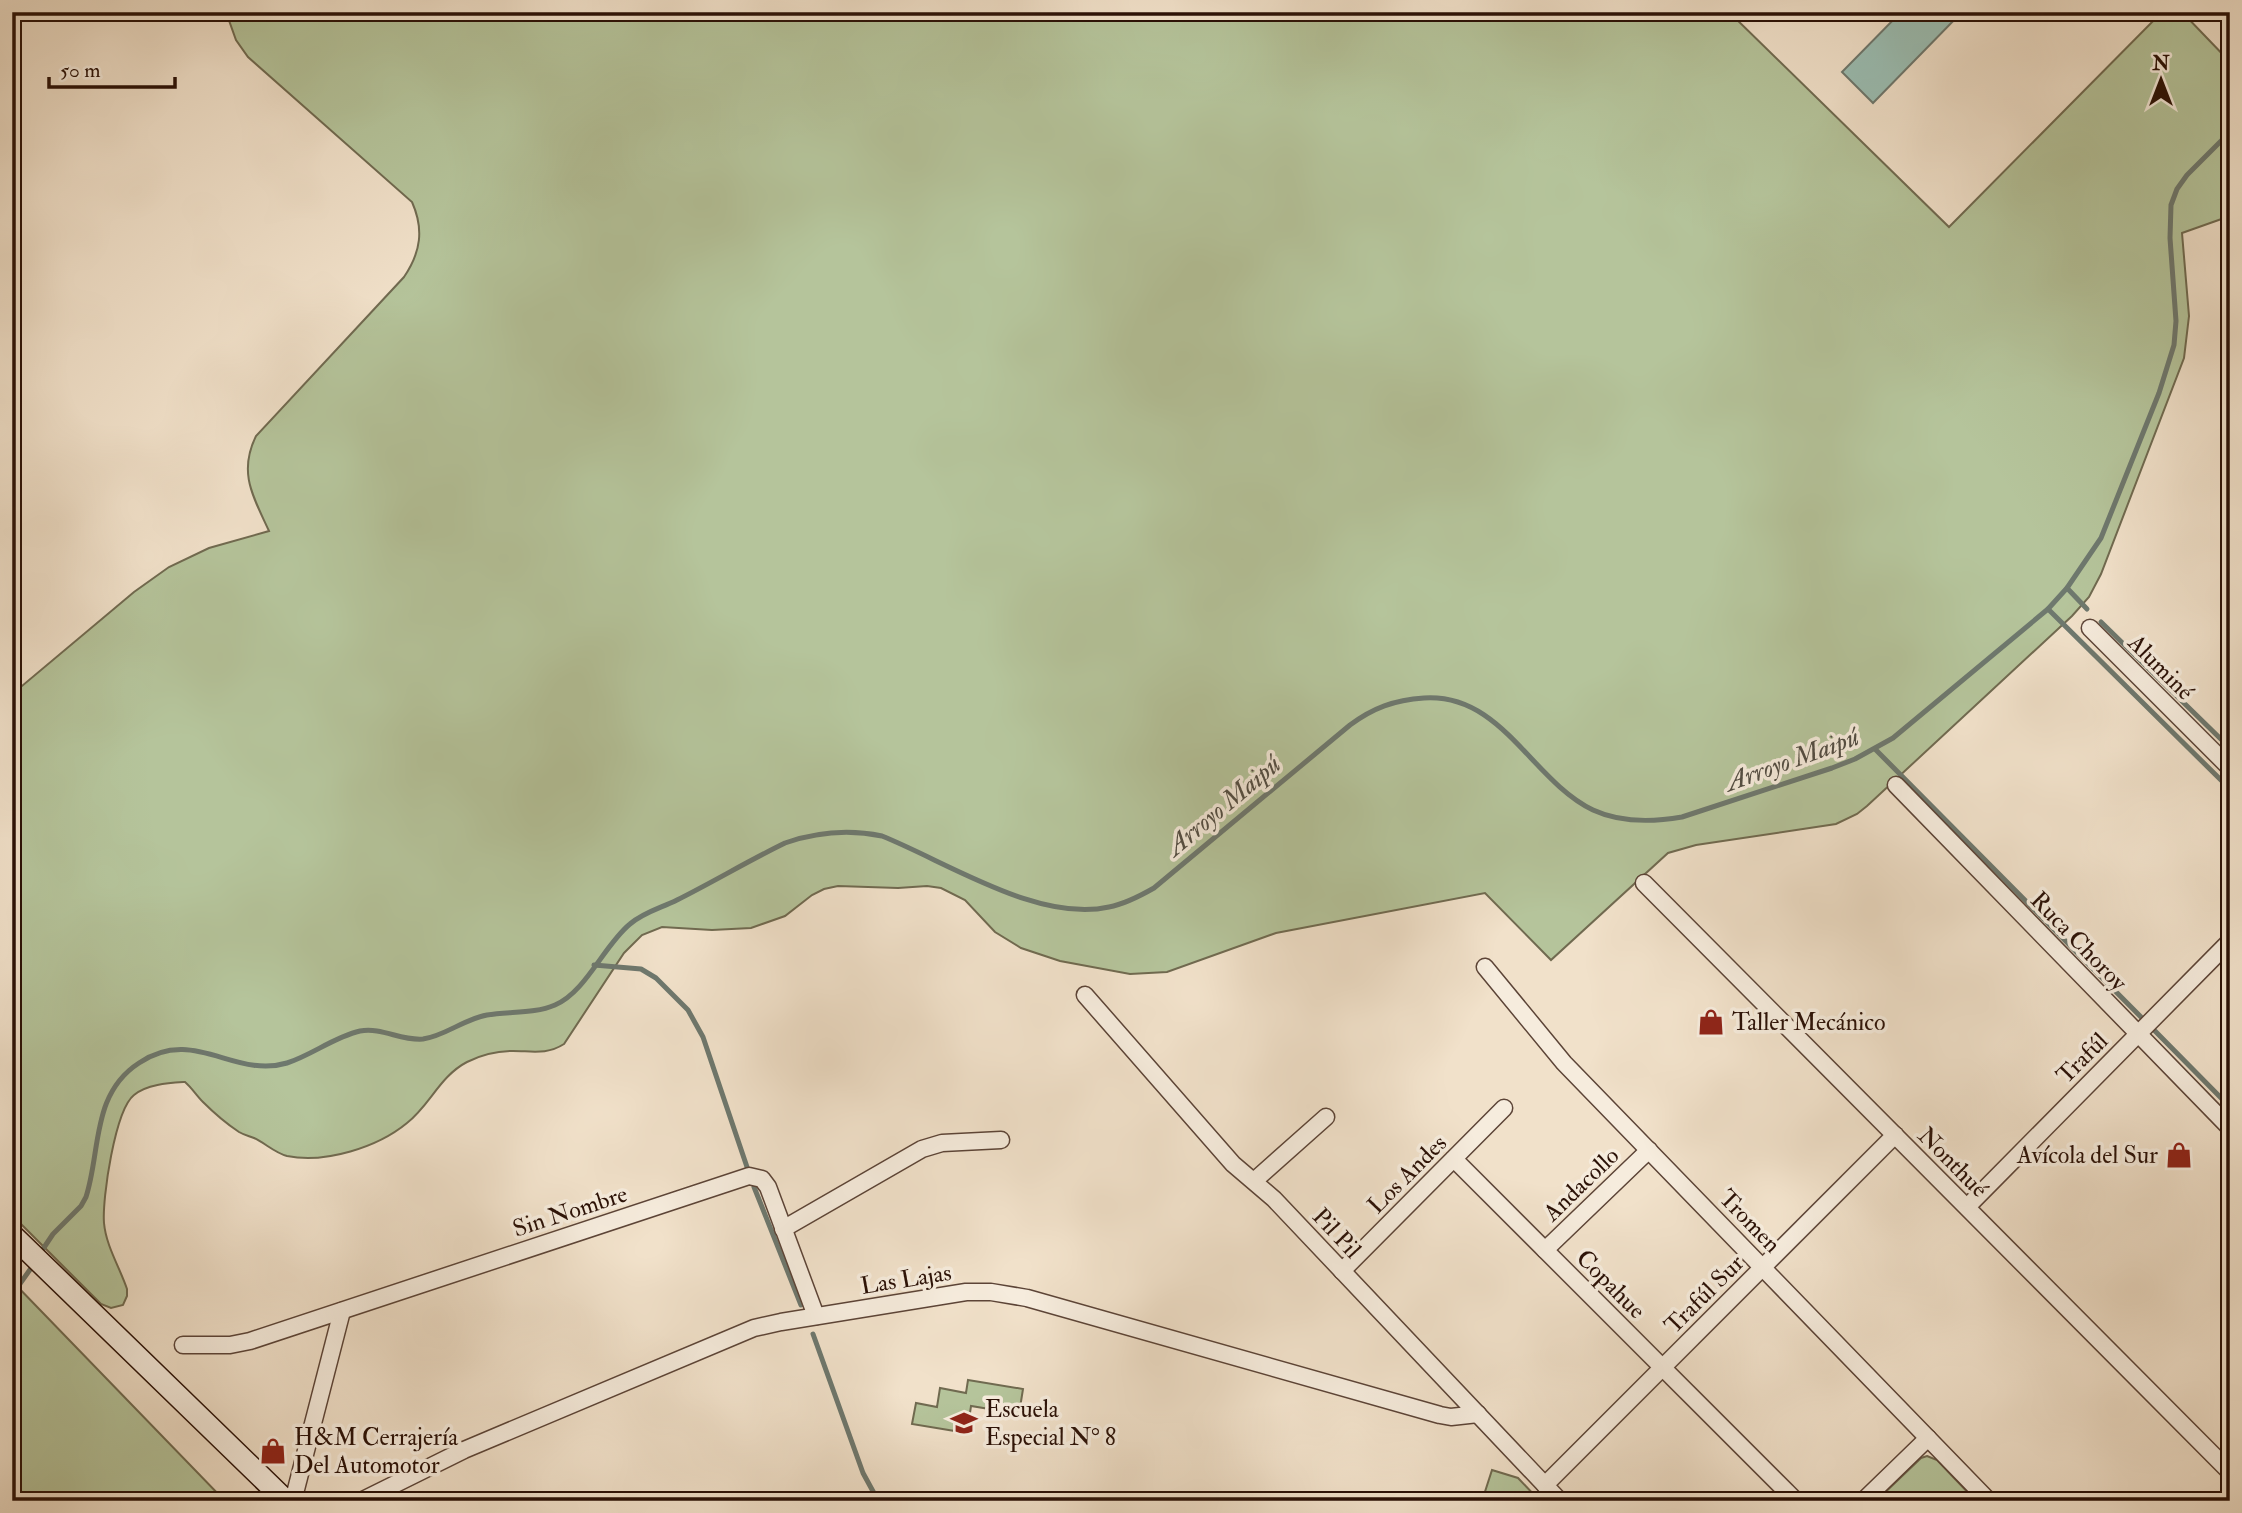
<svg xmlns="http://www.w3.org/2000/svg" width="2242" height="1513" font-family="'IM FELL Double Pica',serif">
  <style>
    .green { fill: #b5c49b; stroke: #706a50; stroke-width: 2 }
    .water { fill: #9bbeb3; stroke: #6e786e; stroke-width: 2 }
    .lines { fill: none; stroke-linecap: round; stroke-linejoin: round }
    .stream { stroke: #6e786e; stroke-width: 5 }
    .minor-casing { stroke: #5c4437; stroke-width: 19 }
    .secondary-casing { stroke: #2a1006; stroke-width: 24 }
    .minor { stroke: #f6ecdd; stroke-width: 16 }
    .secondary { stroke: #f6ecdd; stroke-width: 21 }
    .labels { text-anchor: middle; stroke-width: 7; stroke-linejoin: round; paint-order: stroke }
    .street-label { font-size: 24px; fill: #2a1006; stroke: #f6ecdd }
    .poi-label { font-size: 24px; fill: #2a1006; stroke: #f6ecdd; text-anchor: start }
    .water-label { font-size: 26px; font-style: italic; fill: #524d43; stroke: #f6ecdd }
  </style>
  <rect width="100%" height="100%" fill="#f1e1ca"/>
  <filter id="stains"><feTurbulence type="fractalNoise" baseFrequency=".00286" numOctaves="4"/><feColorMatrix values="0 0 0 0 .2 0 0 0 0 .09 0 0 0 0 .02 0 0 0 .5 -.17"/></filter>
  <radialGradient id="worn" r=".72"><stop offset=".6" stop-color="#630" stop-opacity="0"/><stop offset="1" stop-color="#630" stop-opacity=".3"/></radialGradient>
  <g class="green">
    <path d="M226,12H1729L1949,227L2162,12H2182L2230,62V216L2182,233L2189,316L2184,358L2101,574L2089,597L2072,616L1867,806L1857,814L1836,824L1696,845L1668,853L1551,960L1485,893L1276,933L1167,972L1130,974L1060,961L1021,948L995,932L965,900L941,888L927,886L898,888L838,886L824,889L812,895L785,916L751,928L712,930L662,927L642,935L624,953L564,1044C547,1055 532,1051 513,1051C497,1051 481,1055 467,1062C440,1076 430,1105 407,1123C378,1147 325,1164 287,1156C275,1153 265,1143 254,1138C249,1136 244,1135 239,1132C227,1124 213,1112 203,1102C196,1095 192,1088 185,1082C169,1083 147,1084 134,1095C115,1110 102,1199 104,1223C106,1246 120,1268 127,1289V1296L123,1305L111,1308L101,1304L12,1215V690L22,686L134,592L169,567L209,548L269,531C253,496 238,473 256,436L404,277C421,252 424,229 412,202L248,57L236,40Z"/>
    <polygon points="12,1281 225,1501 12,1501"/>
    <polygon points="968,1380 1023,1389 1019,1414 971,1406 967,1433 912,1424 916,1403 937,1407 940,1388 966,1393"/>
    <polygon points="1927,1456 1937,1460 1976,1501 1876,1501 1921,1458"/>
    <polygon points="1492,1470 1518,1478 1540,1501 1482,1501"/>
  </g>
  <polygon class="water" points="1901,12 1962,12 1873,103 1842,72"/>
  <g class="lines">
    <g class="stream">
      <polyline points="2067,588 2087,609"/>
      <polyline points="2048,609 2230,789"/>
      <polyline points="2101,622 2230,748"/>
      <polyline points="1875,749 2141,1017"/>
      <polyline points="594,965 641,969 656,978 688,1010 703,1037 747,1167"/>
      <polyline points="2155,1031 2230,1107"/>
      <polyline points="754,1187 801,1305"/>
      <path d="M39,1255L53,1234L81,1206L86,1197C101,1151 91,1094 139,1063C194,1026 234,1079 287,1063C312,1055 334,1037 360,1031C382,1027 401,1041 423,1039C445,1036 464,1019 487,1015C510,1011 534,1014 555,1005C586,992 604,945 630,924C644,912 661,908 677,900C713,882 748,861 785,843C817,832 848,829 882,836C947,862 1039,923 1109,907C1125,904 1140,896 1154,888L1350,725C1373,708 1394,700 1424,698C1502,693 1531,780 1593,810C1621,823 1653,822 1682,817L1832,768L1855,759L1893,738L2048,609L2067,588L2101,538L2159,393L2174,345L2176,321L2170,238L2171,205L2177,189L2187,175L2230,132"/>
      <polyline points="12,1295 34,1264"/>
      <polyline points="813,1334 863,1473 875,1495"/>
    </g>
    <g class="minor-casing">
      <g id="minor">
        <polyline points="2090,628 2230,768"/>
        <polyline points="1896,785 2230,1128"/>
        <polyline points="1644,883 2230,1472"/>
        <polyline points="1485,967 1564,1063 1989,1501"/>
        <polyline points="1085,995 1233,1164 1274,1199 1560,1501"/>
        <polyline points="1454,1159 1796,1501"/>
        <polyline points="1254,1181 1326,1117"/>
        <polyline points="1967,1207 2230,941"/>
        <polyline points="783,1229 922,1149 942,1143 1001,1140"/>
        <polyline points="1545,1250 1649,1150"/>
        <polyline points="1342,1271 1504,1108"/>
        <polyline points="183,1345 230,1345 250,1341 749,1176 762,1179 768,1187 816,1316"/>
        <polyline points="1545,1485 1895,1135"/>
        <polyline points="293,1501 342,1311"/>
        <polyline points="361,1501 464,1450 754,1328 781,1322 966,1292 991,1292 1027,1298 1440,1415 1451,1417 1478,1414"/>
        <polyline points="1863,1501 1928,1438"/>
      </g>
    </g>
    <g class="secondary-casing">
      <polyline id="secondary" points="12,1235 286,1501"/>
    </g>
    <use href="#minor" class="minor"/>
    <use href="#secondary" class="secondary"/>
  </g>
  <defs>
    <g id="shop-bare" transform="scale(2.1)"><path d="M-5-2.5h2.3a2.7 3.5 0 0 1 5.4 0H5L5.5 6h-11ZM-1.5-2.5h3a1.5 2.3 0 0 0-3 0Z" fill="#8f2418" stroke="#f6ecdd" stroke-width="2.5" paint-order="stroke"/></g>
    <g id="school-bare" transform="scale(2.1)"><path d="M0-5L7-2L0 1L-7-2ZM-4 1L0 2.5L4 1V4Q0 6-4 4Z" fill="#8f2418" stroke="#f6ecdd" stroke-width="2.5" paint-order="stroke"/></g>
  </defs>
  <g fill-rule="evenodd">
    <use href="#shop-bare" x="1711" y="1022"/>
    <use href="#shop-bare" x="2179" y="1155"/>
    <use href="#school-bare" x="964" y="1423"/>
    <use href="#shop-bare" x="273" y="1451"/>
  </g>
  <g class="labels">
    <g class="street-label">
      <text transform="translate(2161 667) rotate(45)" y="8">Aluminé</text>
      <text transform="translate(2079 941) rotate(46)" y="8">Ruca Choroy</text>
      <text transform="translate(2082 1058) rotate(-45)" y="8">Trafúl</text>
      <text transform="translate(1953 1162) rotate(45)" y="8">Nonthué</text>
      <text transform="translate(1407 1174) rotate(-45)" y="8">Los Andes</text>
      <text transform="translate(1581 1184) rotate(-44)" y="8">Andacollo</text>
      <text transform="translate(570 1211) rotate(-18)" y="8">Sin Nombre</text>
      <text transform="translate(1750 1221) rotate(46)" y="8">Tromen</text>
      <text transform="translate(1337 1233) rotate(47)" y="8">Pil Pil</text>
      <text transform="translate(906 1279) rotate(-9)" y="8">Las Lajas</text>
      <text transform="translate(1611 1284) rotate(45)" y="8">Copahue</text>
      <text transform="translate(1704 1294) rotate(-45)" y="8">Trafúl Sur</text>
    </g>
    <g class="poi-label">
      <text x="1732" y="1030">Taller Mecánico</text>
      <text x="2158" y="1163" text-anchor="end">Avícola del Sur</text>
      <text x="985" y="1417">Escuela<tspan x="985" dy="28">Especial N° 8</tspan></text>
      <text x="294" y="1445">H&amp;M Cerrajería<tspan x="294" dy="28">Del Automotor</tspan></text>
    </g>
    <g class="water-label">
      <text transform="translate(1792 759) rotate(-20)" y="9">Arroyo Maipú</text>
      <text transform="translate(1223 805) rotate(-40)" y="9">Arroyo Maipú</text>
    </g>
  </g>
  <rect width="2242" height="1513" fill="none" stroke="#f1e1ca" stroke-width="42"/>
  <rect x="14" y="14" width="2214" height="1485" fill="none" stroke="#2a1006" stroke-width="3.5"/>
  <rect x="21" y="21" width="2200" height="1471" fill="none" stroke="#2a1006" stroke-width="2"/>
  <g transform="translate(2161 80)" stroke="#f6ecdd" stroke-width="5" paint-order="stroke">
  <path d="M0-5L12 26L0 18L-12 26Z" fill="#2a1006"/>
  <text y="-10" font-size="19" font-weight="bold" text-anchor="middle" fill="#2a1006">N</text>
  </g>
  <path d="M49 77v10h126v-10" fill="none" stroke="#2a1006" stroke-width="3.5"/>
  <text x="60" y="77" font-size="21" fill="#2a1006" stroke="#f6ecdd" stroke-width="5" paint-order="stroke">50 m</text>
  <rect width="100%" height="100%" filter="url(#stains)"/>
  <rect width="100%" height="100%" fill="url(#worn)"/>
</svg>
